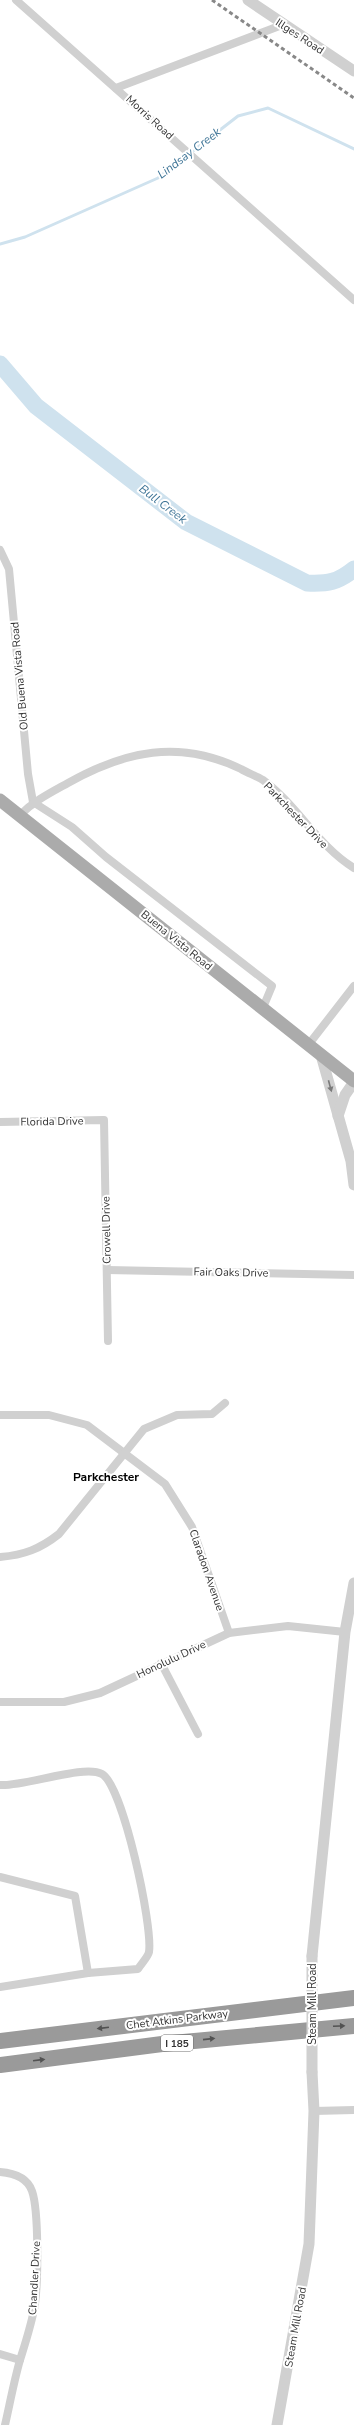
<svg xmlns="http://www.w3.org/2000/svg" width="354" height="2425" font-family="'Nunito Sans',sans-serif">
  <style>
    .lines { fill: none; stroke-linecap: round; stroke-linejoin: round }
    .stream { stroke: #cfe2ee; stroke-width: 3 }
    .river { stroke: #cfe2ee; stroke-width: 17 }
    .minor { stroke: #d0d0d0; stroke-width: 8 }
    .tertiary { stroke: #d0d0d0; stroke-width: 11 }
    .primary { stroke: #ababab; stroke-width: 13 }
    .motorway { stroke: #9a9a9a; stroke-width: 16 }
    .rail { stroke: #888; stroke-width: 3; stroke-dasharray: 4 3; stroke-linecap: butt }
    .tertiary-bridge { stroke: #d0d0d0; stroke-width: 11 }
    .oneway { fill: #7a7a7a }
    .oneway2 { fill: #525252 }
    .labels { text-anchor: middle; stroke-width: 4; stroke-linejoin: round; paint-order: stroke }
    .shield { fill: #fff; stroke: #707070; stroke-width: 1 }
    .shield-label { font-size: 10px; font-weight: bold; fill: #333 }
    .street-label { font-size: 11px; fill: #333; stroke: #fff }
    .water-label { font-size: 12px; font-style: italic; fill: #3f7597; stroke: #fff }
    .neighbourhood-label { font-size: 12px; font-weight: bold; fill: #000; stroke: #fff }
  </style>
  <rect width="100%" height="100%" fill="#fff"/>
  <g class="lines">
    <polyline class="stream" points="0,244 25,237 158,178 238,116 268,108 354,149"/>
    <path class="river" d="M0,364L36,406L186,522L307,583C328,584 338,582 354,569"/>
    <g class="minor">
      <polyline points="16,0 354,300"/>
      <polyline points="116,88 282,25"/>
      <polyline points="0,550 9,569 28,774 33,802"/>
      <polyline points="33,802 72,827 106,857 272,986 262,1010"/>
      <path d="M20,815C34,801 50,793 68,783C125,751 179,739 241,769C248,773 256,776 263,780C297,805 318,846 354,868"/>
      <polyline points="309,1044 354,986"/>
      <polyline points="0,1122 104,1120 108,1341"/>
      <polyline points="107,1270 354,1275"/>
      <polyline points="0,1415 49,1415 87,1425 165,1484 192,1527 229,1633"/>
      <path d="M0,1557C24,1555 40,1549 59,1534L144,1429L177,1415L212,1414L225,1403"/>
      <polyline points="161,1663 198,1734"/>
      <polyline points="0,1702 64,1702 100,1693 229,1633 288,1626 345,1632"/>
      <path d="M0,1785C24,1787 84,1764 102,1774C123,1786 153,1926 149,1952C148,1957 141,1964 138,1969L88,1973L0,1987"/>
      <polyline points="0,1877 75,1896 88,1973"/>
      <polyline points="314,2111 354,2110"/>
      <path d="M0,2172C13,2173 27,2177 32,2191C39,2211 38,2281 35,2304C32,2323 26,2341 20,2360C14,2381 10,2403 5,2425"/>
      <polyline points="0,2354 20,2360"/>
    </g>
    <g class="tertiary">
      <polyline points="248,0 354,71"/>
      <polyline points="321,1055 351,1161 354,1185"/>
      <polyline points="338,1116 345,1095 354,1082"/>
      <polyline points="312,1956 345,1632 354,1583"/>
      <polyline points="277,2425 309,2244 314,2111 312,2072"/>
    </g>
    <polyline class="primary" points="0,800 354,1081"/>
    <g class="motorway">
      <polyline points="0,2041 354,1998"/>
      <polyline points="0,2065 162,2044 354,2026"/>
    </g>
    <polyline class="rail" points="212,0 354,98"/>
    <polyline class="tertiary-bridge" points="312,2072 312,1956"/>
  </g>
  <defs><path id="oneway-solid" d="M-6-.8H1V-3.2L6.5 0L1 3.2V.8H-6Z"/></defs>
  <use class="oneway" href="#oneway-solid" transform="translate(330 1086) rotate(75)"/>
  <g class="oneway2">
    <use href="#oneway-solid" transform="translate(339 2026) rotate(-3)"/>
    <use href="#oneway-solid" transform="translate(103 2028) rotate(173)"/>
    <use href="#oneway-solid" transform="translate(209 2039) rotate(-6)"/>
    <use href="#oneway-solid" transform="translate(39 2060) rotate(-7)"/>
  </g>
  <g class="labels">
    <rect class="shield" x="161" y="2035" width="32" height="16" rx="3"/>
    <g class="shield-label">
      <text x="177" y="2047">I 185</text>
    </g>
    <g class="street-label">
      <text transform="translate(300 36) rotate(33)" y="4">Illges Road</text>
      <text transform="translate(150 117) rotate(42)" y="4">Morris Road</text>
      <text transform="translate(19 676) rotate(-95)" y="4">Old Buena Vista Road</text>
      <text transform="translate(296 815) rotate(46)" y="4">Parkchester Drive</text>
      <text transform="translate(177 940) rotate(39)" y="4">Buena Vista Road</text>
      <text transform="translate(52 1121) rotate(-1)" y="4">Florida Drive</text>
      <text transform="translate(106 1230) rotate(-91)" y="4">Crowell Drive</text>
      <text transform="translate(231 1272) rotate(1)" y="4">Fair Oaks Drive</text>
      <text transform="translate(207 1570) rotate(71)" y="4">Claradon Avenue</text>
      <text transform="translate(171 1659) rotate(-25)" y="4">Honolulu Drive</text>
      <text transform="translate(312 2004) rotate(-90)" y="4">Steam Mill Road</text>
      <text transform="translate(177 2019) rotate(-7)" y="4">Chet Atkins Parkway</text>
      <text transform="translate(34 2278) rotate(-87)" y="4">Chandler Drive</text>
      <text transform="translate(295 2327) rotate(-80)" y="4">Steam Mill Road</text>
    </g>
    <g class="water-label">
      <text transform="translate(189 153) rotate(-37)" y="4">Lindsay Creek</text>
      <text transform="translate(163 504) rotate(37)" y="4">Bull Creek</text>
    </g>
    <g class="neighbourhood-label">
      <text x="106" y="1481">Parkchester</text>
    </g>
  </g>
</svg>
